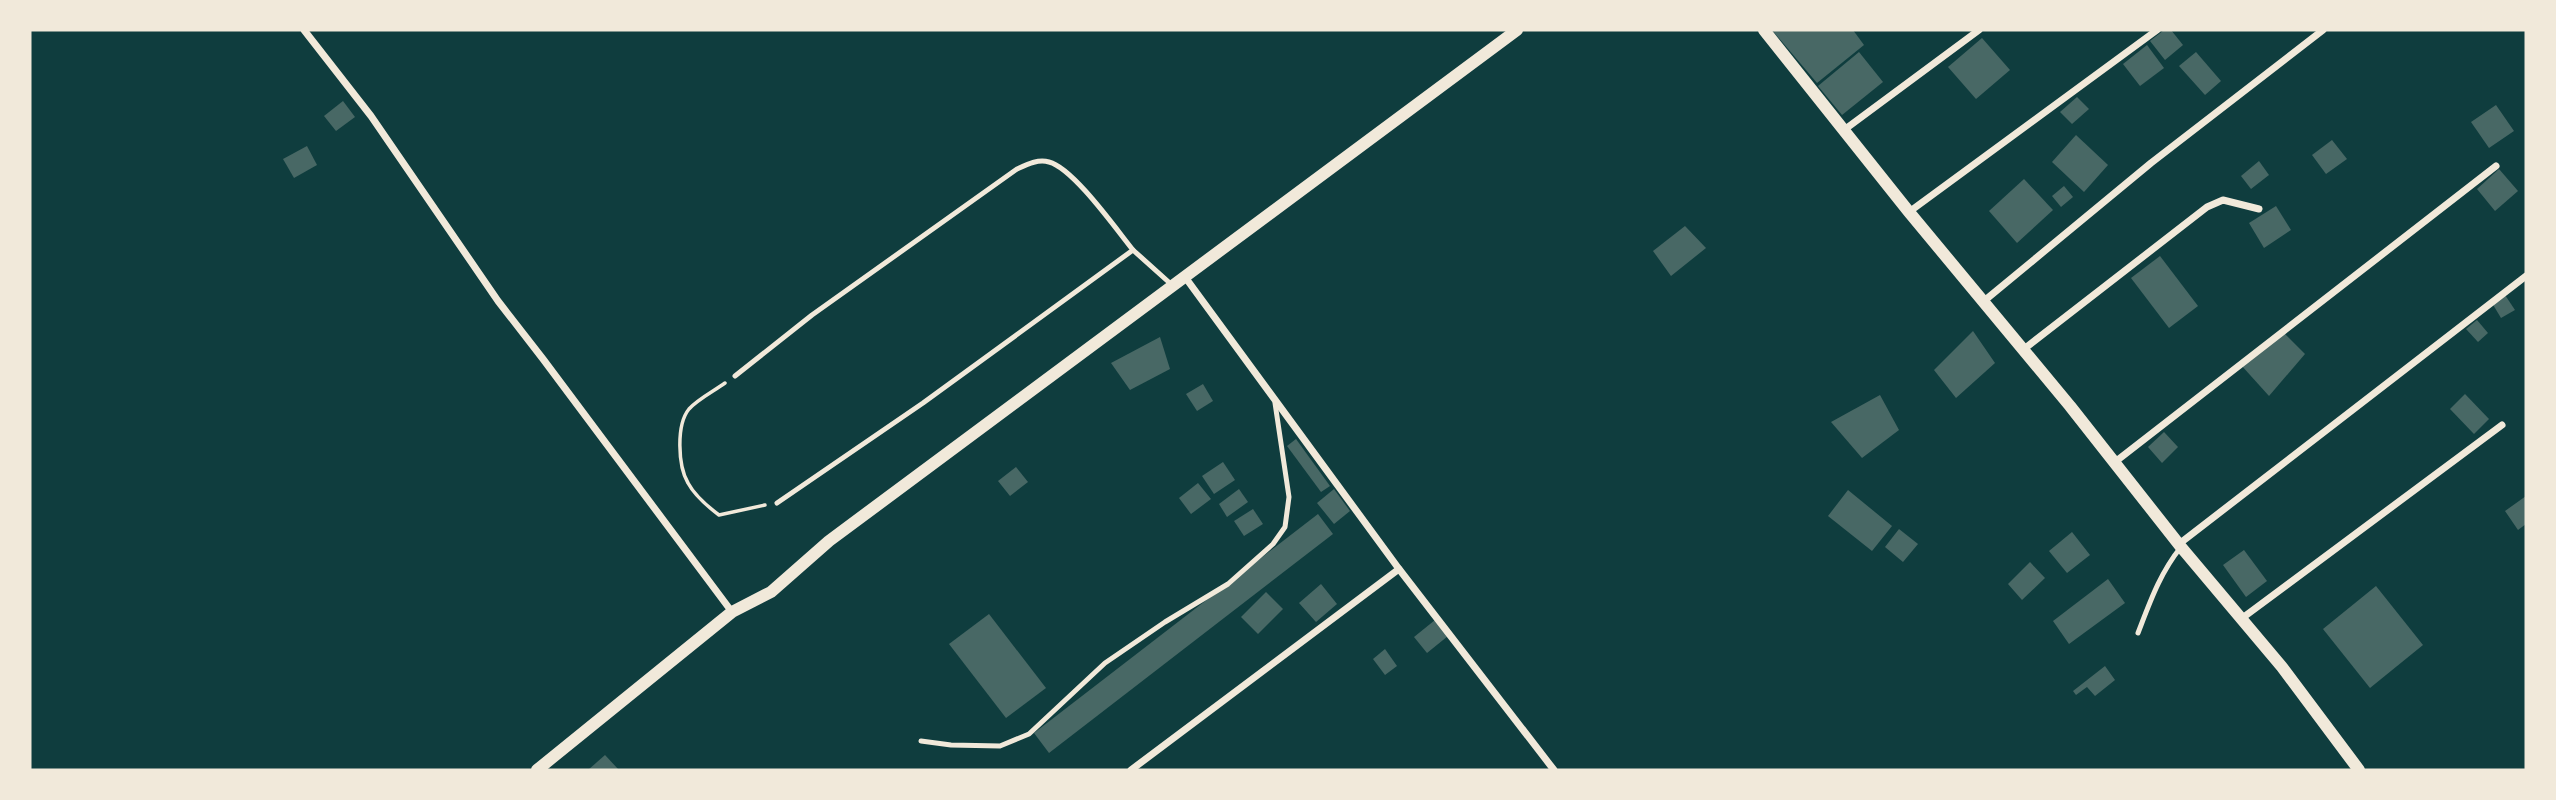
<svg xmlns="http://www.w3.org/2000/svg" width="2556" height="800" font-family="'Noto Sans',sans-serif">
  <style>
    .building { fill: #486865 }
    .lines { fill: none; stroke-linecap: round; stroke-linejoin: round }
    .path { stroke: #f1e9da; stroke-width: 3.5 }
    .service { stroke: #f1e9da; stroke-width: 5 }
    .minor { stroke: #f1e9da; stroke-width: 7 }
    .tertiary { stroke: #f1e9da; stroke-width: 12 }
  </style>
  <rect width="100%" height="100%" fill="#0f3d3e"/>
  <g class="building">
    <polygon points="1772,30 1853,30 1864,45 1817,83"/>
    <polygon points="2164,30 2171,30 2183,45 2165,60 2150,41"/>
    <polygon points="1982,38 2010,70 1976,99 1948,67"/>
    <polygon points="2147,45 2164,68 2140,86 2123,64"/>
    <polygon points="1859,52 1883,82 1842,115 1818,86"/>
    <polygon points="2196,52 2221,81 2205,95 2179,66"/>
    <polygon points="2077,97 2089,109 2072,124 2060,112"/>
    <polygon points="343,101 355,117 336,131 324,116"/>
    <polygon points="2496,105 2514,131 2489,148 2471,122"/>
    <polygon points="2076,135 2108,165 2084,192 2052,162"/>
    <polygon points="2332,140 2347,159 2326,174 2312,155"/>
    <polygon points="307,146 317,165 294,178 283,159"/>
    <polygon points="2259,161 2269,175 2251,189 2241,176"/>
    <polygon points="2499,169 2518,191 2495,211 2477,189"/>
    <polygon points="2024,179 2053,210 2017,243 1989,211"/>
    <polygon points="2064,186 2073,197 2061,207 2052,196"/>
    <polygon points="2276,206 2291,230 2264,248 2249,223"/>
    <polygon points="1685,226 1706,248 1671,276 1653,251"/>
    <polygon points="2160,256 2198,306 2169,328 2131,278"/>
    <polygon points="2505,295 2515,310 2501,318 2492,303"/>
    <polygon points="2477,320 2488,333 2478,342 2466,329"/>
    <polygon points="1973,331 1995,363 1956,398 1934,370"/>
    <polygon points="2284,333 2305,354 2269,396 2241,365"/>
    <polygon points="1160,337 1170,369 1130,390 1111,363"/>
    <polygon points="1203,384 1213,401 1197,411 1186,394"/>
    <polygon points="2465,394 2489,419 2474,434 2450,409"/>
    <polygon points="1880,395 1899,430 1862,458 1831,422"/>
    <polygon points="2164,432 2178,447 2162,463 2148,447"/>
    <polygon points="1296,439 1330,486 1321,492 1287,446"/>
    <polygon points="1223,462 1235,480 1214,494 1202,476"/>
    <polygon points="1016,467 1028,482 1010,496 998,481"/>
    <polygon points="1198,483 1211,499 1191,514 1179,498"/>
    <polygon points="1239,489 1248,502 1227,517 1219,504"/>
    <polygon points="1334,489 1350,511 1334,524 1317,503"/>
    <polygon points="1848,490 1892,526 1872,551 1828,516"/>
    <polygon points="2526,496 2526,524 2518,530 2505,511"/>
    <polygon points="1253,509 1263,524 1244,536 1234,521"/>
    <polygon points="1318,514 1333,534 1049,753 1034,733"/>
    <polygon points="1899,529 1918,544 1903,562 1885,547"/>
    <polygon points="2072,532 2090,555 2067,573 2049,551"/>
    <polygon points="2244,550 2267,581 2246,597 2223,565"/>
    <polygon points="2030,562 2045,578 2022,600 2008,584"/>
    <polygon points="2108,579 2125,603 2069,644 2053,621"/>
    <polygon points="1321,584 1337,604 1316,622 1299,603"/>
    <polygon points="2376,586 2423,645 2370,688 2323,629"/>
    <polygon points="1266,592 1283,609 1258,634 1241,617"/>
    <polygon points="989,614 1046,688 1006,718 949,644"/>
    <polygon points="1435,620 1448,636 1427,653 1414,637"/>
    <polygon points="1385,649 1397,666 1385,675 1373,659"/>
    <polygon points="2105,666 2115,680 2095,696 2087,687 2076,695 2073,691"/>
    <polygon points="605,755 619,770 588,770"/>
  </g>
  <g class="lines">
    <path class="path" d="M725,383C714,391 698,399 689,409C676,425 678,466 688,483C695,496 707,506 719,515L765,505"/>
    <g class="service">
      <polyline points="1133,250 1172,285"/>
      <path d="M735,376L812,315L1017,169C1028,164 1038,159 1049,162C1073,168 1116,229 1133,250L923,403L777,503"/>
      <path d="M2138,633C2150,602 2160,573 2181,547"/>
      <polyline points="921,741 951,745 1000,746 1029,734 1105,663 1165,622 1228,584 1273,544 1285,527 1289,497 1275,403"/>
    </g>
    <g class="minor">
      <polyline points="304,30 371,116 498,301 543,359 732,612"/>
      <polyline points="1844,130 1979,30"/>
      <polyline points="1909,212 2157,30"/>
      <polyline points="1185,277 1399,569 1554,770"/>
      <polyline points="1984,301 2151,163 2323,30"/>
      <polyline points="2024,349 2207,207 2223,200 2259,209"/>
      <polyline points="2115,462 2496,166"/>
      <polyline points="2179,544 2526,276"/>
      <polyline points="2241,619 2502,425"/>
      <polyline points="1131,770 1399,569"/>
    </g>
    <g class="tertiary">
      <polyline points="1764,30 1909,212 2070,406 2181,547 2282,667 2359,770"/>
      <polyline points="537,770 732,612 771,592 829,541 1517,30"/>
    </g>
  </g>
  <rect width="2556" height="800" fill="none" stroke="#f1e9da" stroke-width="63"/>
</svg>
